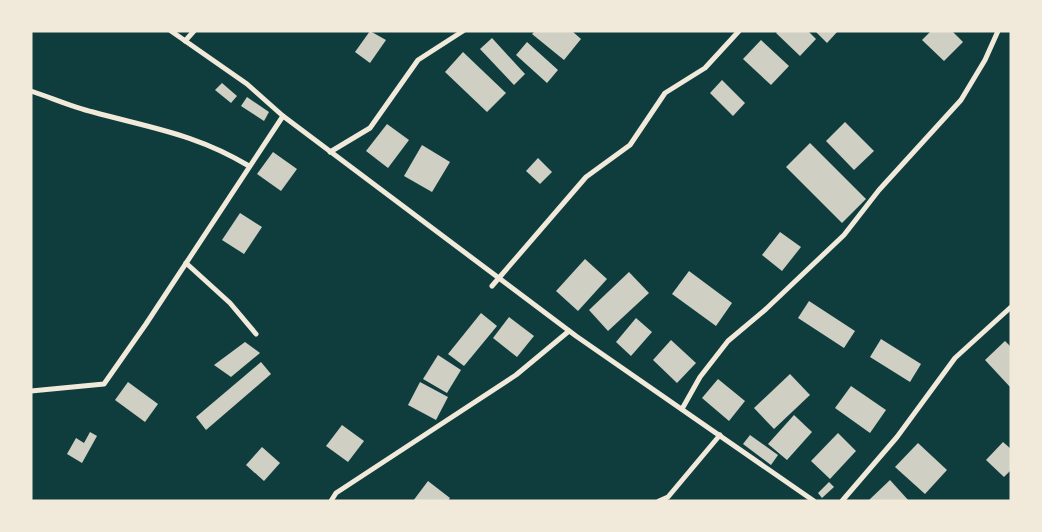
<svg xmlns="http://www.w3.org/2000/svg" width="1042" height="532" font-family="Manrope,sans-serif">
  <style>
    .building { fill: #cfcfc3 }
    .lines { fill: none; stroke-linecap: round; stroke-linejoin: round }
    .minor { stroke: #f1e9da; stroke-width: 5 }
  </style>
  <rect width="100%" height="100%" fill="#0f3d3e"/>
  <g class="building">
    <polygon points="370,31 386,40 370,63 355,52"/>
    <polygon points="535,31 572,31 581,39 564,60 532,34"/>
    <polygon points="778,31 808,31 816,39 800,56 776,33"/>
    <polygon points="815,31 838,31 827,43"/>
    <polygon points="931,31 952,31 963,42 944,61 922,40"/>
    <polygon points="492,38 525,74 514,85 480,49"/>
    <polygon points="761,40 789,66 771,85 743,59"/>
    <polygon points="527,42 558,70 547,83 516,55"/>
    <polygon points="463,52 506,93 487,112 445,72"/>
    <polygon points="722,80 745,103 733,116 710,93"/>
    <polygon points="222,83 237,96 231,103 215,90"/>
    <polygon points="247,97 269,112 264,121 241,106"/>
    <polygon points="845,122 874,151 854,170 826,141"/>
    <polygon points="387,124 409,140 388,168 366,151"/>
    <polygon points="810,143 866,199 842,223 786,167"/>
    <polygon points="422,145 450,162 432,192 404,176"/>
    <polygon points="273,152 297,169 281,191 257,174"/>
    <polygon points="538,158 552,172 540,184 526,171"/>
    <polygon points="240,213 262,227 244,254 222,240"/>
    <polygon points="780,232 801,247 782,271 762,255"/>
    <polygon points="585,259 607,279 578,311 556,291"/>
    <polygon points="689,271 732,303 716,326 672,294"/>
    <polygon points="629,272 649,293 608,331 589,310"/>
    <polygon points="809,301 855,331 844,348 798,318"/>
    <polygon points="481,313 497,326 464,366 448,354"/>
    <polygon points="509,317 534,336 517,357 493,338"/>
    <polygon points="636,318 652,332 631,356 616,342"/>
    <polygon points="881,339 921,364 910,382 870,357"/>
    <polygon points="671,340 696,363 677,383 653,360"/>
    <polygon points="1005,341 1011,347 1011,388 985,360"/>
    <polygon points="245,342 260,353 231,377 214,365"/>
    <polygon points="438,355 461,370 447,393 423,379"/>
    <polygon points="261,362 271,374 206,430 196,417"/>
    <polygon points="790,374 810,395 774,429 754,408"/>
    <polygon points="718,379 745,401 729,421 702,398"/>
    <polygon points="128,382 158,404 145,422 115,400"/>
    <polygon points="420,382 448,397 436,420 408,405"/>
    <polygon points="851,386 886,410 870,433 835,408"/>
    <polygon points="794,415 812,432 787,460 768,444"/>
    <polygon points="342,425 364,441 348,462 326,446"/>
    <polygon points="90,432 97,436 82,463 67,454 76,438 84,443"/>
    <polygon points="838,433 856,451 830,479 811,461"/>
    <polygon points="750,435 778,455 771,465 743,444"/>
    <polygon points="1003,442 1011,449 1011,470 1004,477 986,460"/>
    <polygon points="918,443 947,470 925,494 895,467"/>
    <polygon points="262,447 280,463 264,481 246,465"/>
    <polygon points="890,480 909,501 868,501"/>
    <polygon points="428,481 450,498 448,501 413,501"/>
    <polygon points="829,482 834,487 822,498 818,493"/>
  </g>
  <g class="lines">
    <g class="minor">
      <polyline points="171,31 247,84 283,116 576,336 814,501"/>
      <polyline points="185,41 194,31"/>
      <path d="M31,91C52,98 72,107 93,112C151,128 196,134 249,166"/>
      <polyline points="330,152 370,128 418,60 463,31"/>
      <polyline points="186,263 230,303 256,334"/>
      <polyline points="492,286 586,177 630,145 665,93 705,68 739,31"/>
      <polyline points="31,391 104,384 146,324 283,116"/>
      <polyline points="682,409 700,377 728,341 766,309 844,235 879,190 961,100 985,60 998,31"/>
      <polyline points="331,501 336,493 516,375 569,331"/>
      <polyline points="659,501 668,497 720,435"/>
      <polyline points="842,501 897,437 955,358 1011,307"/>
    </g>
  </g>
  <rect width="1042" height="532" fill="none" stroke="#f1e9da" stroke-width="65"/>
</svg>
